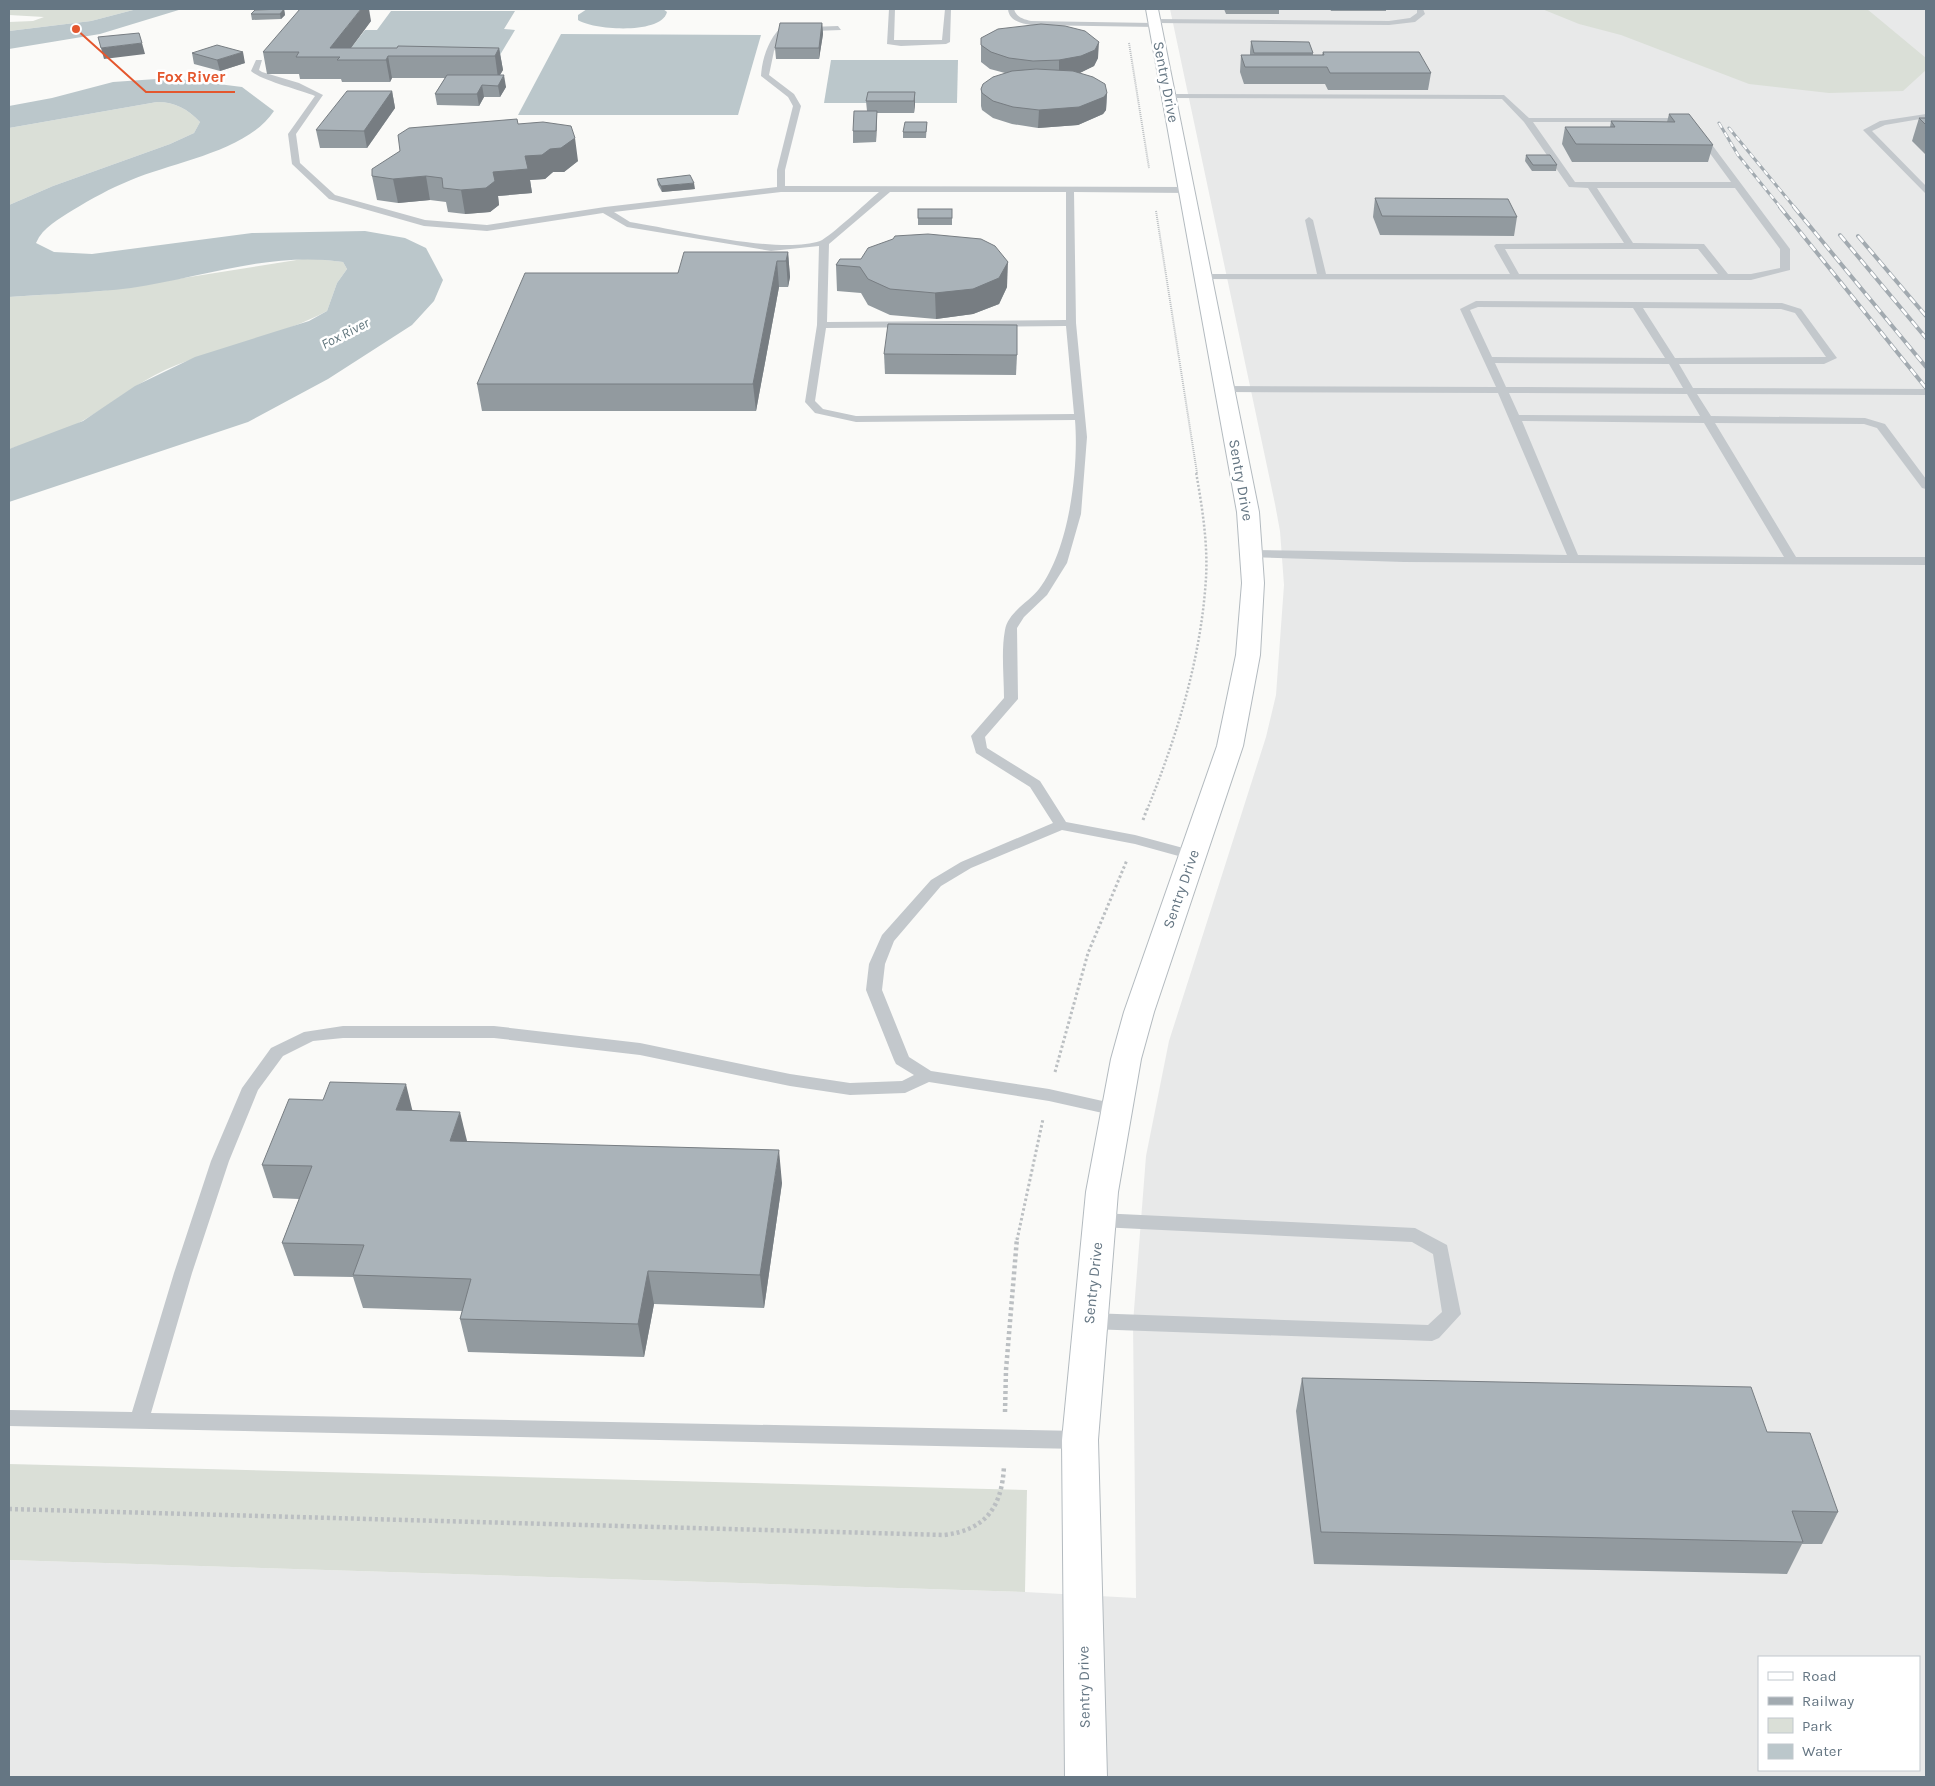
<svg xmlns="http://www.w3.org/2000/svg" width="1935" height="1786" font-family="Karla,sans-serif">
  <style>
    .built { fill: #e8e9e9; fill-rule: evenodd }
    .green { fill: #dadfd7 }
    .water { fill: #bbc7cb }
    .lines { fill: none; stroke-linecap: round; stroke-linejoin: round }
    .secondary-casing { stroke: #b3babf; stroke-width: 2 }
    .path-far3 { stroke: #bbbfc2; stroke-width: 2; stroke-dasharray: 1 1; stroke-linecap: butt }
    .path-far2 { stroke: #bbbfc2; stroke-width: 2.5; stroke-dasharray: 2 2; stroke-linecap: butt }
    .path-far1 { stroke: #bbbfc2; stroke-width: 3; stroke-dasharray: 2.5 2.5; stroke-linecap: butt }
    .path { stroke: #bbbfc2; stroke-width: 4.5; stroke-dasharray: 3 3; stroke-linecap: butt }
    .lane { fill: #c3c8cc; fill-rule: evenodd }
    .secondary { fill: #fff; fill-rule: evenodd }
    .rail-far1-casing { stroke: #a2aab0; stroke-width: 3 }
    .rail-casing { stroke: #a2aab0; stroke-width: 4 }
    .rail-far1 { stroke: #fff; stroke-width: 2; stroke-dasharray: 5.5; stroke-linecap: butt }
    .rail { stroke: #fff; stroke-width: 2.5; stroke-dasharray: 8; stroke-linecap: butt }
    .wall { fill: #929a9f }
    .shaded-wall { fill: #777d82 }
    .building { fill: #aab3b9; stroke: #777d82 }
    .labels { text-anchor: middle; stroke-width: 5; stroke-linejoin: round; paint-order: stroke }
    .far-water-label { font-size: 14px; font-style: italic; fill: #60757c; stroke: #fff }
    .street-label { font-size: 15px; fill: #657683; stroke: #fff }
    .leader { fill: none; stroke: #e4572e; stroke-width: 2 }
    .callout-dot { fill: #e4572e; stroke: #fff; stroke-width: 2 }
    .callout-label { font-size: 16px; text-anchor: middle; font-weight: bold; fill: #e4572e; stroke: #fff; stroke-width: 5; stroke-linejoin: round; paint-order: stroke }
  </style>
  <rect width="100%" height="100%" fill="#fafaf8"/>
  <path class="built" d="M1170,9H1926V1777H9V1560L1025,1592L1136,1598L1133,1323L1146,1156L1169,1041L1266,737L1276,695L1284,585L1280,531L1275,504ZM1759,1657H1919V1770H1759Z"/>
  <g class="green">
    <polygon points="9,9 137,9 91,21 9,31 9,22 33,21 44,17 9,15"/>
    <polygon points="1542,9 1867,9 1926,58 1926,70 1903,91 1829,93 1749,84 1621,35 1579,24"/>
    <path d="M157,102C175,102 188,109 200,122L194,133L170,144L53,186L9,205V128Z"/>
    <path d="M309,258L343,262L347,269L337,283L327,311C276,338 217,347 165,370C135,384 112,404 84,420C63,432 32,442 9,449V297L101,291Z"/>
    <polygon points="9,1464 1027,1490 1025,1592 9,1560"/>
  </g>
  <g class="water">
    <polygon points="137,9 182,9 100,34 9,49 9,31 91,21"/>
    <path d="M587,9H663L667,12C661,35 593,30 578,20V15Z"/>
    <polygon points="391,11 515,11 504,29 515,30 491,70 334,70 365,30 377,30"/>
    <polygon points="561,34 761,35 738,115 518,115"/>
    <polygon points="831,60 958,60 957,103 824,103"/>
    <path d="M171,78L242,87L274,111C248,151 174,162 131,180C111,188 91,199 73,210C59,219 43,227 36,243L54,252L92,254L252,233L365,231L405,238L426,248L443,280L434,301L412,325L328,379L248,422L9,502V449L83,421L135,386L195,357L309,321L327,311L337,283L347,269L343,262C272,251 200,278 131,288C91,293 49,294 9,297V205L53,186L170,144L194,133L200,122C188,109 175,102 157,102L9,128V106L52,98L113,82Z"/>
  </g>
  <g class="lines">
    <g class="secondary-casing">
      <polygon id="secondary" points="1146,9 1158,9 1259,512 1264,583 1260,655 1243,746 1154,1012 1141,1059 1118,1192 1098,1440 1107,1777 1065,1777 1062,1440 1086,1192 1111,1059 1124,1012 1217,746 1236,655 1242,583 1237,512"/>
    </g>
    <g class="path-far3">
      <polyline points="1129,43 1149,168"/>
      <polyline points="1156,211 1197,473"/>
    </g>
    <path class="path-far2" d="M1147,810C1177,736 1201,659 1206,578C1208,543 1202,506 1196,472"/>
    <g class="path-far1">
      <polyline points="1143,820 1147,809"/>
      <polyline points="1055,1072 1088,953 1127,860"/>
      <polyline points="1017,1240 1043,1119"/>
    </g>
    <g class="path">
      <polyline points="1005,1412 1006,1370 1017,1238"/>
      <path d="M9,1509L944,1535C986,1530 1002,1507 1004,1466"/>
    </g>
    <g class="lane">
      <polygon points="889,9 895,9 894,40 942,40 945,9 951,9 950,42 946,44 901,46 887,44"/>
      <path d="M1008,9H1014C1016,17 1023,19 1031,21L1153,23L1150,21L1154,19L1389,21L1410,18L1417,13V9H1423L1425,14L1415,22L1389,25L1156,23L1159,25L1155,27L1031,25C1021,23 1009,21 1008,9Z"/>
      <path d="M838,26L841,30L785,32L774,51L769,75L794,94L801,106L785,170V186L1187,187L1191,190L1187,193L1074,192L1076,323L1087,437L1081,514L1067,563L1047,595L1024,617L1017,628L1018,699L985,737L987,748L1040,781L1066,822L1135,835L1198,852L1200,855L1193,860L1135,844L1062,830L971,868L941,886L894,941L885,964L882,990L909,1057L931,1071L1049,1089L1116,1104L1122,1106L1124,1110L1122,1114L1116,1116L1049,1101L929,1082L905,1093L850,1095L790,1086L640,1055L494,1038H343L313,1041L283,1056L258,1090L229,1161L192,1273L151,1413L1080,1431L1087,1434L1090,1440L1087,1446L1080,1449L9,1426V1410L132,1412L174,1273L211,1161L242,1088L271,1048L304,1032L343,1026H494L640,1043L790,1074L850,1083L902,1081L914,1075L896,1064L894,1060L866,990L869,964L882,935L931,880L961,862L1053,823L1030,787L976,753L971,736L1004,698C1004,676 1001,651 1005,630C1008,612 1029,602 1039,589C1069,550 1079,469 1075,420L856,422L815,413L805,402L817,325L819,246L771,251L627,227L603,213L487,231L424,226L329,199L292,164L288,134L315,96C300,90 260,80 251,71L256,60H262L259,70L262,72L299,83L323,95L296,134L300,163L335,195L425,220L487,225L605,207L777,187V170L793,106L788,97L761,76C762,59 768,41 780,28ZM781,192H879C868,201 830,237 820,241C779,255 675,229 630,222L614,212ZM890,192H1066V320L827,322L829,244ZM1066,326L1074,414L856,416L823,409L815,401L826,328Z"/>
      <path d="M1169,94L1504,95L1529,118H1692L1790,249V270L1751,280L1200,279L1198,277L1203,274H1317L1305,220L1309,217L1313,220L1326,274H1510L1494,246L1496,244L1624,243L1588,188L1569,187L1524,122L1502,99L1166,98L1165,96ZM1533,122H1687L1731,182H1575ZM1597,188H1735L1780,249V268L1751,274H1728L1704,244L1633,243ZM1505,249H1698L1718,274H1519Z"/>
      <polygon points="1926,114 1926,118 1885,125 1872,131 1926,186 1926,194 1863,130 1880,121"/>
      <path d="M1476,301L1782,303L1801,309L1837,358L1824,364H1679L1693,388L1926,389V395L1697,394L1711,416L1865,418L1885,424L1926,479V489L1922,488L1877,428L1864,424L1715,423L1796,557H1926V565L1404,562L1247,557V551L1251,550L1567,555L1498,393L1225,392L1220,389L1225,386L1496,387L1460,309ZM1478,307L1633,308L1665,358L1492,357L1470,310ZM1643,308L1781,309L1795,313L1826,357L1675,358ZM1495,363L1669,364L1683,388L1506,387ZM1509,393L1687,394L1700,416L1519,415ZM1522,421L1704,423L1784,557L1578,555Z"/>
      <polygon points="1099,1213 1415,1228 1447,1245 1461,1314 1439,1338 1432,1341 1089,1329 1082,1326 1080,1321 1082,1316 1089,1313 1428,1325 1442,1312 1433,1254 1412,1242 1099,1227 1093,1225 1090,1220 1093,1215"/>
    </g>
    <use href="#secondary" class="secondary"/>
    <g class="rail-far1-casing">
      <g id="rail-far1">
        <polyline points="1719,123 1738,155 1781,208"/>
        <polyline points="1729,128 1795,208"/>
      </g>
    </g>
    <g class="rail-casing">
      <g id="rail">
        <polyline points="1780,207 1926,388"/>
        <polyline points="1794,207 1926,367"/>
        <polyline points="1840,235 1926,338"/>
        <polyline points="1858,236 1926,316"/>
      </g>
    </g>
    <use href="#rail-far1" class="rail-far1"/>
    <use href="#rail" class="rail"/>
  </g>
  <g class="wall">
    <polygon points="284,9 285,15 281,19 252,20 251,14"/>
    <polygon points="1224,9 1279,9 1279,14 1226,14"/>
    <polygon points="1330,9 1386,9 1386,11 1331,11"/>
    <polygon points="371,21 351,48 499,48 503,70 500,75 506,87 500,97 484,97 479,106 437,105 435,94 445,78 392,78 390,82 342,82 341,79 300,79 299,74 267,74 263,52"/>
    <polygon points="822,23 823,34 819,59 776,59 775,48"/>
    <polygon points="981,38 1098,58 1094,66 1079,73 1107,93 1106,110 1103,114 1078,125 1038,128 1012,124 993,118 982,110 981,106 981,89 1005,73 990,69 981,62"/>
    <polygon points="1251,41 1313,53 1313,55 1322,55 1323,52 1431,73 1428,90 1328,90 1325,84 1244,84 1240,72 1241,55 1250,55 1250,52"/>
    <polygon points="192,53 245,63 220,71 194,64"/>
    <polygon points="392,91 395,108 367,148 320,148 316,130"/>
    <polygon points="915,92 915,104 914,113 877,113 876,142 853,143 853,131 867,111 866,101"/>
    <polygon points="1669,114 1713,145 1708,162 1572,162 1562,144 1565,127 1610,127 1611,121 1667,122"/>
    <polygon points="1919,118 1926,118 1926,155 1912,141"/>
    <polygon points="927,122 926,138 903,138 903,132"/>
    <polygon points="518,124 578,161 564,172 553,172 545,179 530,180 532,193 498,196 499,205 490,212 465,214 448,212 446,202 430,200 398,203 377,200 372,176 400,151"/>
    <polygon points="1526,155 1557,165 1556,171 1532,171 1525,161"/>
    <polygon points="657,179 695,189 662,192 658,185"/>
    <polygon points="1375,198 1517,217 1514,236 1380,235 1373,217"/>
    <rect x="918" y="209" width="34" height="16"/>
    <polygon points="788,252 790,277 788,287 779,287 756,411 482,411 477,384 678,273"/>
    <polygon points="840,259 1007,287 999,304 973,314 936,319 890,315 868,305 861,293 837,291 836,265"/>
    <polygon points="884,354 1017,355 1016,375 885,374"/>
    <polygon points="323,1100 413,1110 467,1142 782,1183 764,1308 654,1304 644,1357 468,1352 460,1319 462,1311 363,1308 353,1277 294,1276 282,1243 299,1199 273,1198 262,1165"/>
    <polygon points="1302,1378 1767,1432 1838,1512 1822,1544 1802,1544 1787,1574 1314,1564 1296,1411"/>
  </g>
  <g class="shaded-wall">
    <polygon points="284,9 285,15 281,19 280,14"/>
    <polygon points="361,9 369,9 371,21 342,60 330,48"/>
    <polygon points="822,23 823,34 819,59 819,48"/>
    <polygon points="1099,42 1098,58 1094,66 1080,73 1059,76 1059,60"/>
    <polygon points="142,43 145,54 104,59 101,48"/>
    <polygon points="499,48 503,70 498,78 495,56"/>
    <polygon points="243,52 245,63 220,71 217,60"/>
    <polygon points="388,56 392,78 390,82 386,60"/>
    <polygon points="504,75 506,87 500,97 498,86"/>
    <polygon points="482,85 484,97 479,106 477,94"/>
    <polygon points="392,91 395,108 367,148 364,131"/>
    <polygon points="915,92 915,104 914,113 914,101"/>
    <polygon points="1107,93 1106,110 1103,114 1078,125 1038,128 1039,110"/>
    <polygon points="877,111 877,122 876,142 876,131"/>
    <polygon points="575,138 578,161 564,172 553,172 545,179 530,180 532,193 498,196 499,205 490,212 465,214 461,190 493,172 525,156 550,149"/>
    <polygon points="426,176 430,200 398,203 393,179"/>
    <polygon points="694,183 695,189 662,192 661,186"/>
    <polygon points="788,252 790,277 788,287 786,261"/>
    <polygon points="777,261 779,287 756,411 753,384"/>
    <polygon points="1008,262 1007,287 999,304 973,314 936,319 935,293"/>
    <polygon points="406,1084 414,1117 396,1110"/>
    <polygon points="460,1112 468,1145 450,1141"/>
    <polygon points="779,1150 782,1183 764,1308 760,1275"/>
    <polygon points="648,1271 654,1304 644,1357 638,1324"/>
  </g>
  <g class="building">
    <polygon points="284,9 280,14 251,14 255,10"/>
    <polygon points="300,9 361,9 330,48 397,48 398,46 499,48 495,56 388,56 386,60 337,60 340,57 296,57 299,52 263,52"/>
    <polygon points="780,23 822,23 819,48 775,48"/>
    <polygon points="1041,24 1065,26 1085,31 1099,42 1095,50 1081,56 1059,60 1033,61 1009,58 991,52 981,45 981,38 998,29"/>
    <polygon points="139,33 142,43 101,48 98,37"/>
    <polygon points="1251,41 1309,42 1313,53 1254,53"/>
    <polygon points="217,45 243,52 217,60 192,53"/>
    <polygon points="1323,52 1419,52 1431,73 1330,73 1327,67 1245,67 1241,55 1324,55"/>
    <polygon points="1036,69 1073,71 1093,77 1105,84 1107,93 1104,97 1079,107 1039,110 1013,107 993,101 982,93 981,89 983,84 993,77 1012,71"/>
    <polygon points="447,75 504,75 498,86 482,85 477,94 435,94"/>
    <polygon points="347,91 392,91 364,131 316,130"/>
    <polygon points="868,92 915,92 914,101 866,101"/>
    <polygon points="854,111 877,111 876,131 853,131"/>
    <polygon points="1669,114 1689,114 1713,145 1576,144 1565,127 1615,127 1611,121 1675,122"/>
    <polygon points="1919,118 1926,118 1926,125"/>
    <polygon points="517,119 518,124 543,122 571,126 575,138 561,148 550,149 542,155 525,156 528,169 493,172 495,181 486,188 461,190 443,188 442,178 426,176 393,179 372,176 372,169 400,151 398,135 409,128"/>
    <polygon points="905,122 927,122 926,132 903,132"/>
    <polygon points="1526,155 1550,155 1557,165 1533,165"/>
    <polygon points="690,175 694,183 661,186 657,179"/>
    <polygon points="1375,198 1508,199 1517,217 1382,216"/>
    <rect x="918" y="209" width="34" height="9"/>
    <polygon points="928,234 981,239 995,246 1008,262 999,278 973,289 935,293 890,289 868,279 860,267 836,265 840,259 861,259 868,248 893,239 895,236"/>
    <polygon points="684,252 788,252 786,261 777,261 753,384 477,384 525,273 678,273"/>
    <polygon points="888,324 1017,325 1017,355 884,354"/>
    <polygon points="330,1082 406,1084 396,1110 460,1112 450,1141 779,1150 760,1275 648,1271 638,1324 460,1319 471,1279 353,1275 364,1245 282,1243 312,1166 262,1165 289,1099 323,1100"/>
    <polygon points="1302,1378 1751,1387 1767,1432 1810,1433 1838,1512 1792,1511 1803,1542 1321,1532"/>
  </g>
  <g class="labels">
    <g class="far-water-label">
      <text transform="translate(345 333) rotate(-27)" y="5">Fox River</text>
    </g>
    <g class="street-label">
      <text transform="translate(1166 82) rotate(79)" y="5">Sentry Drive</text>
      <text transform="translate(1241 480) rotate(80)" y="5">Sentry Drive</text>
      <text transform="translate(1181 889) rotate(-71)" y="5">Sentry Drive</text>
      <text transform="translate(1093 1283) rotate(-84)" y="5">Sentry Drive</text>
      <text transform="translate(1084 1687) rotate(-91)" y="5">Sentry Drive</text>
    </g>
  </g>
  <path class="leader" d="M76 29L146 92H235"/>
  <circle class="callout-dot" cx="76" cy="29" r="5"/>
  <g class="callout-label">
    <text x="191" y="82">Fox River</text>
  </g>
  <rect width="1935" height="1786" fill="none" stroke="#657683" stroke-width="20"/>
  <rect x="1758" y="1656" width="162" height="115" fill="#ffffff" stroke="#c1c8cd"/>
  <rect x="1768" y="1672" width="25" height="8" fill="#ffffff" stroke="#c1c8cd"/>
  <text x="1802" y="1681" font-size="15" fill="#657683">Road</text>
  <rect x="1768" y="1697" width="25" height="8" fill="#a2aab0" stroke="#c1c8cd"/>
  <text x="1802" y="1706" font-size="15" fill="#657683">Railway</text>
  <rect x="1768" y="1718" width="25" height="15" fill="#dadfd7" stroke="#c1c8cd"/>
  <text x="1802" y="1731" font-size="15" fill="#657683">Park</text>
  <rect x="1768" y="1744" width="25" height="15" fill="#bbc7cb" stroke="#c1c8cd"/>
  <text x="1802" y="1756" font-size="15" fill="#657683">Water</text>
</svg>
